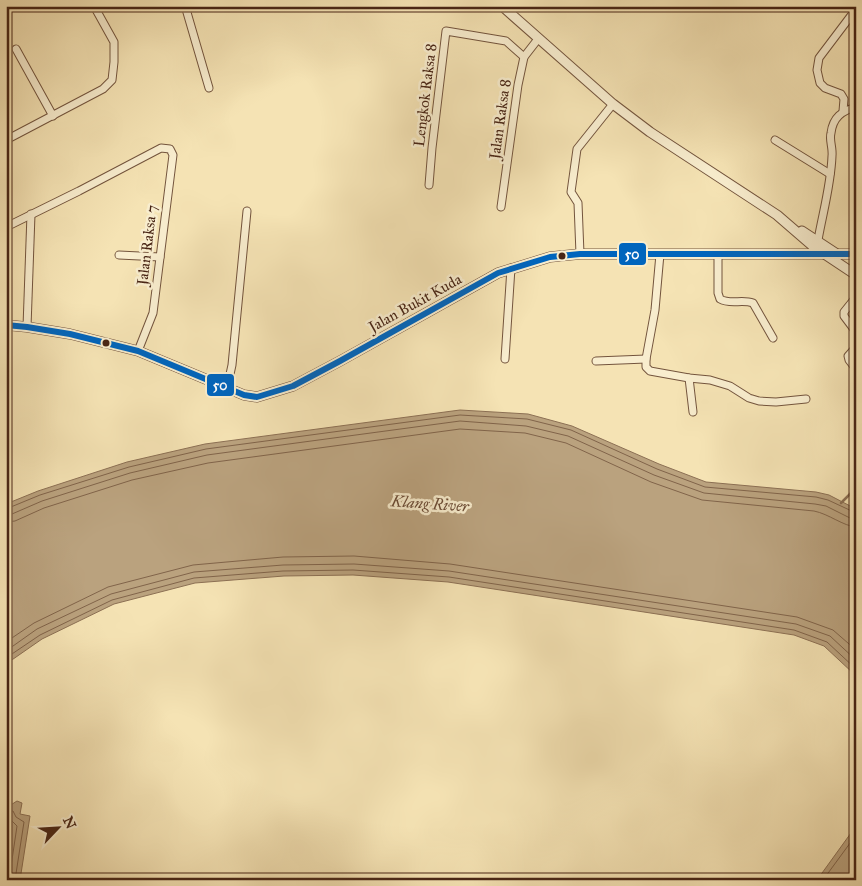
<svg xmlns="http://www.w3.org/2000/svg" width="862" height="886" font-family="'IM FELL Great Primer',serif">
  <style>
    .water { fill: #baa27e; stroke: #8c7054 }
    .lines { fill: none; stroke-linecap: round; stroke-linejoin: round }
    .shore { stroke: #81644a; stroke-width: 1 }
    .stream { stroke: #8c7054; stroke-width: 2.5 }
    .minor-casing { stroke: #73543d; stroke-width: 9 }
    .tertiary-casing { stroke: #73543d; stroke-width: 11 }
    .minor { stroke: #f8edce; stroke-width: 7 }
    .tertiary { stroke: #f8edce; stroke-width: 9 }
    .bus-1-casing { stroke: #f8edce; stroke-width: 10 }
    .bus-1 { stroke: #0065bd; stroke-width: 6 }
    .bus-dot { fill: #482515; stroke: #f8edce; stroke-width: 2 }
    .labels { text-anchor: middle; stroke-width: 5; stroke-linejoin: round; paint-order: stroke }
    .street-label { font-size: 15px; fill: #482515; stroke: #f8edce }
    .water-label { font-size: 16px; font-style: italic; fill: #6a4a34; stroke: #f8edce }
    .line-badge { stroke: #f8edce; stroke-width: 2 }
    .badge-label { font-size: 14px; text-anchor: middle; font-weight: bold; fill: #fff }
  </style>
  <rect width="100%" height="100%" fill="#f5e3b4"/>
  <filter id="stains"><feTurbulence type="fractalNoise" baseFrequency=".004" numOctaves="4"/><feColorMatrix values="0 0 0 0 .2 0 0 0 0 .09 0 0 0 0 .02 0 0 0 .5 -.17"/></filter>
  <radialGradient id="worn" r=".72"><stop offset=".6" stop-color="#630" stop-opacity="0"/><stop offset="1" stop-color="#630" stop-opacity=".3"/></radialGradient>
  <g class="water">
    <polygon points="460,410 528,414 572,426 659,464 706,482 816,492 829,495 856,509 856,678 854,674 824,646 794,635 448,582 353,575 284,576 195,583 114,604 42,639 6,664 6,504 38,491 127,462 205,444"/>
    <polygon points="17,801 22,803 20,814 30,816 20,880 6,880 6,808"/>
    <polygon points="856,826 856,880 817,880"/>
  </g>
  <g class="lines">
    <g class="shore">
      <polyline points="6,509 40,495 129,467 206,449 460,415 527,419 571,430 657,469 705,487 816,497 828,500 856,513"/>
      <polyline points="6,515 12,514 42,501 130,473 207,455 460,421 526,426 568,436 654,475 704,493 815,504 826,506 850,518 856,519"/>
      <path d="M6,522L15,521L44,508L132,480L208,463L460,429L525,433L566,443L651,482L702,500L814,511C829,514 843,526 856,527"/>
      <polyline points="6,642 34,623 108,587 193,565 283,557 354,556 450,564 797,617 833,630 856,650"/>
      <polyline points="6,651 37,629 111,594 194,572 283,565 354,564 449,571 796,624 830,636 856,660"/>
      <polyline points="6,658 40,635 112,600 194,578 283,571 353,570 449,577 794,630 827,642 856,669"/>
      <polyline points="6,812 13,811 16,817 24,822 15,880"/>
      <polyline points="6,818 10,819 17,826 9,880"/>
      <polyline points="823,880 856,835"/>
    </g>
    <polyline class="stream" points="841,503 856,488"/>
    <g class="minor-casing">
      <g id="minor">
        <polyline points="186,9 209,88"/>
        <polyline points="16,49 53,116"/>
        <polyline points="843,111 844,99 841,94 825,88 820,83 817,70 819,58 856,9"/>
        <polyline points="6,140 103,89 112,80 114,62 114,42 94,6"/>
        <polyline points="775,140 830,174"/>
        <polyline points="429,185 432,148 446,31 506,41 524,57"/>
        <polyline points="501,207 518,85 524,57 538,39"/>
        <polyline points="6,227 79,191 161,148 170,149 173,155 153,313 138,351"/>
        <path d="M818,240C823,212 831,184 832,156C833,148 829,140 831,133C833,117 842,111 856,107"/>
        <polyline points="580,254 578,203 571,192 577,149 613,104"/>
        <polyline points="660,254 655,310 646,359 646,367 650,371 689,378 710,380 730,386 749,398 759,401 776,402 806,399"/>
        <path d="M718,254V293L720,299C730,305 742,299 753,303L773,338"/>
        <polyline points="119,255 160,257"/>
        <polyline points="856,297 844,312 844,316 856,332"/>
        <polyline points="27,327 31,214"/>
        <polyline points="856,347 848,356 849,360 856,369"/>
        <polyline points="505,359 511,268"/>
        <polyline points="596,361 646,359"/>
        <polyline points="689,378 693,412"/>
        <polyline points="227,388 232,365 247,211"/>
      </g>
    </g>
    <g class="tertiary-casing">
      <g id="tertiary">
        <polyline points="502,6 613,104 650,132 777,215 814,247 856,275"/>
        <polyline points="802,231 837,254"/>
        <polyline points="6,325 27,327 70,334 138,351 244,395 257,397 293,386 340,361 498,273 550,257 580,254 856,254"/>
      </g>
    </g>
    <use href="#minor" class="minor"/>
    <use href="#tertiary" class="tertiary"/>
    <g class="bus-1-casing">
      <polyline id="bus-1" points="6,325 27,327 70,334 138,351 244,395 257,397 293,386 340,361 498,273 550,257 580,254 856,254"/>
    </g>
    <use href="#bus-1" class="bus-1"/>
  </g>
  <g class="bus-dot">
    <circle cx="562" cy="256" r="4.5"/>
    <circle cx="106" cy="343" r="4.5"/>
  </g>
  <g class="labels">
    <g class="street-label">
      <text transform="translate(425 95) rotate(-83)" y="5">Lengkok Raksa 8</text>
      <text transform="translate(500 119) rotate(-82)" y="5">Jalan Raksa 8</text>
      <text transform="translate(147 245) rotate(-83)" y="5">Jalan Raksa 7</text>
      <text transform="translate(415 303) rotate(-29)" y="5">Jalan Bukit Kuda</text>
    </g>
    <g class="water-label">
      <text transform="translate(430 503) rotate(4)" y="6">Klang River</text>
    </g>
  </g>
  <g class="line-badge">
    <rect x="618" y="242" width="29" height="24" rx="5" fill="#0065bd"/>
    <rect x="206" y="373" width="29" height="24" rx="5" fill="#0065bd"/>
  </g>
  <g class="badge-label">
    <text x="632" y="259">50</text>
    <text x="220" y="390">50</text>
  </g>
  <rect width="862" height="886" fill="none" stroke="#f5e3b4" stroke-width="25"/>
  <rect x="8" y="8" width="847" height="871" fill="none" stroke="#482515" stroke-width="2.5"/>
  <rect x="12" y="12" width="837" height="861" fill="none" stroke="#482515"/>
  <g transform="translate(58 828) rotate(65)" stroke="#f8edce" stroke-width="4" paint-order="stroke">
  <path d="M0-4L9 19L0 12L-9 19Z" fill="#482515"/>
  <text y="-8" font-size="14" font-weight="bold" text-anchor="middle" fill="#482515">N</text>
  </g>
  <rect width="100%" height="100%" filter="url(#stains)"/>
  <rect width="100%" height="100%" fill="url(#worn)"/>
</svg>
